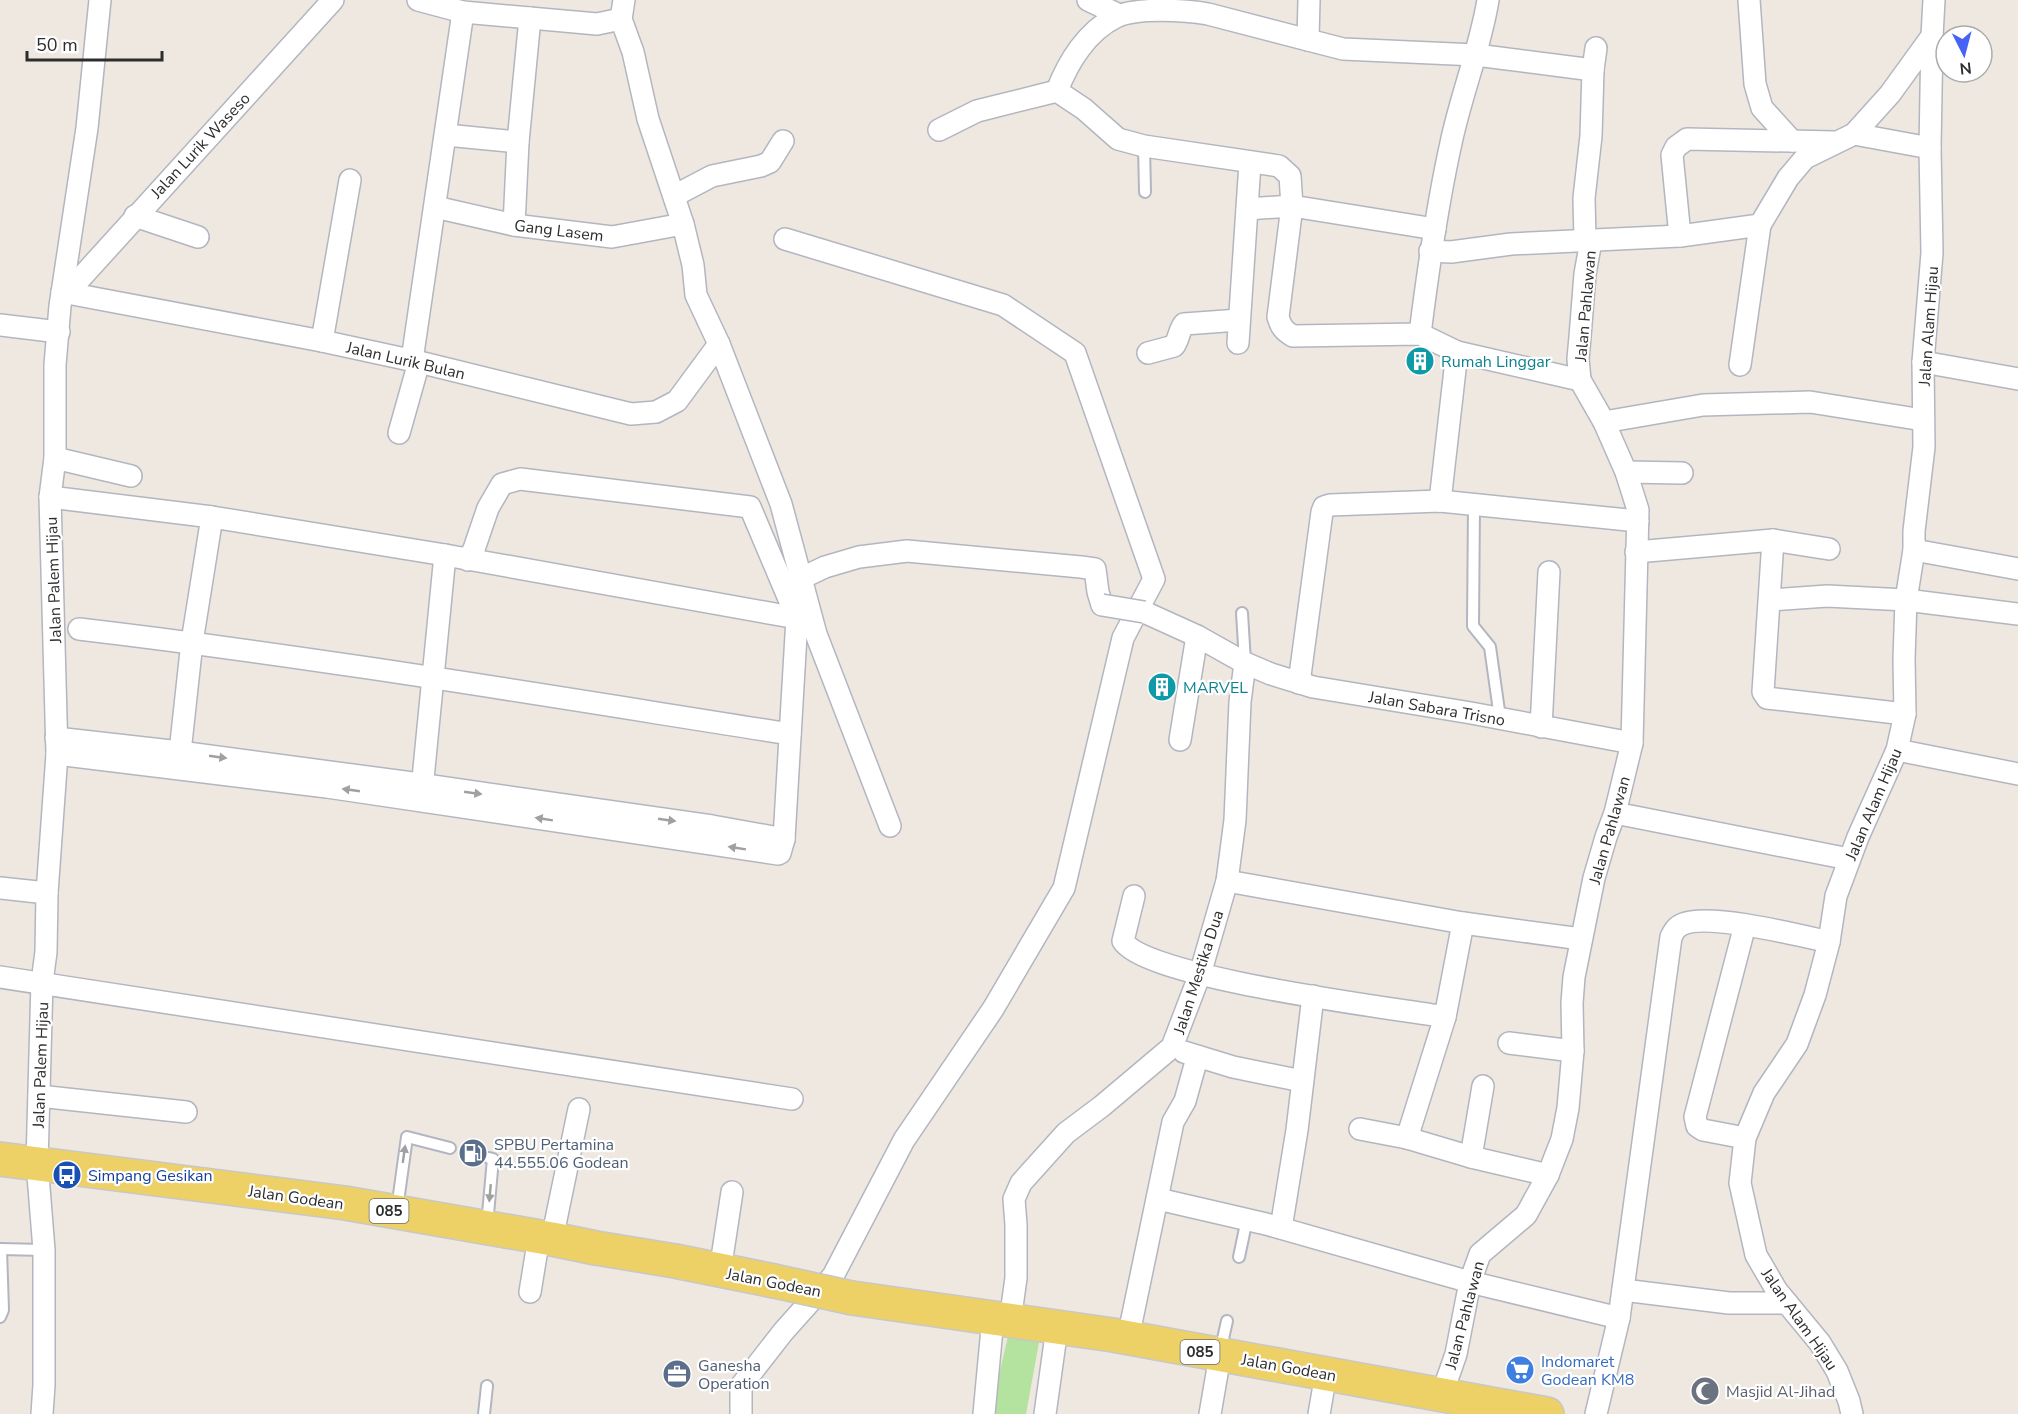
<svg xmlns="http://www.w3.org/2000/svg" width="2018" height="1414" font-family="'Nunito Sans',sans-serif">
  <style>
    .green { fill: #b4e29f }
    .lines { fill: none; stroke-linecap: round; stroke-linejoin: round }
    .service-casing { stroke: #b3b6c0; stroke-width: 14 }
    .minor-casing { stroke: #b3b6c0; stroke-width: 24 }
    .primary-casing { stroke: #c8c8c8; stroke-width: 36 }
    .service { stroke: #fff; stroke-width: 10 }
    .minor { stroke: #fff; stroke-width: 21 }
    .primary { stroke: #edd166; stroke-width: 33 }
    .minor-bridge-casing { stroke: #b3b6c0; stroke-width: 24; stroke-linecap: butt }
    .primary-bridge-casing { stroke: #c8c8c8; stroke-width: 36; stroke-linecap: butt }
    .minor-bridge { stroke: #fff; stroke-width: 21 }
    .primary-bridge { stroke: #edd166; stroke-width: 33 }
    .oneway { fill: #a0a0a0 }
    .labels { text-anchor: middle; stroke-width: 4.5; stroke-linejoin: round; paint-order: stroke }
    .shield { fill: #fff; stroke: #6c6c6c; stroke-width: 1.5 }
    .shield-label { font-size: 15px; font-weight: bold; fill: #2d2d2d }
    .street-label { font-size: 16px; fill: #2d2d2d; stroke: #fff }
    .culture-label { font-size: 16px; fill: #0d838f; stroke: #fff; text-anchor: start }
    .service-label { font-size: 16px; fill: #4e5e75; stroke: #fff; text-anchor: start }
    .transit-label { font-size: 16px; fill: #164399; stroke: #fff; text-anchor: start }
    .shop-label { font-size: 16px; fill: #366cbe; stroke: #fff; text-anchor: start }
    .worship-label { font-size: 16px; fill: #5b616d; stroke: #fff; text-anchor: start }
  </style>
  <rect width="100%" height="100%" fill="#eee8e0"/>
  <polygon class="green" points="1009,1332 1040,1337 1026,1414 990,1414"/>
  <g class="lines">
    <g class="service-casing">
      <g id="service">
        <polyline points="1144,146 1145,192"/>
        <polyline points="1474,505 1473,626 1490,647 1500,718"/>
        <polyline points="1242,613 1245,662"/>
        <polyline points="397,1209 407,1137 450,1148"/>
        <polyline points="487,1225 493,1159 489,1158"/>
        <polyline points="0,1249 44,1250"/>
        <polyline points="1239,1257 1247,1219"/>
        <polyline points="0,1317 3,1310 1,1249"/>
        <polyline points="1220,1352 1227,1321"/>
        <polyline points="484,1414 487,1386"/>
      </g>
    </g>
    <g class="minor-casing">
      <g id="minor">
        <polyline points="418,0 463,12 597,24 621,19"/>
        <polyline points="624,0 621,19 633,52 648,119 683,224 693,265 696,295 719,344 781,504 816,634 890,826"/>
        <polyline points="1088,0 1119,15"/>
        <polyline points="1749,0 1755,84 1762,108 1792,141"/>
        <polyline points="1308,40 1309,0"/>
        <path d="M1057,91C1068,62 1087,31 1116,17C1136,7 1186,10 1208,14L1343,49L1476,55L1593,70"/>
        <polyline points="939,130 977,111 1057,91 1084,109 1118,139 1144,146 1279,166 1290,176 1292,206 1435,229"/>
        <polyline points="1854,134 1930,148"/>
        <polyline points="446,135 518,142 530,18"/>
        <polyline points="674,196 712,176 761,166 770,162 783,141"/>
        <polyline points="435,207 514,225 612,237 683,224"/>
        <path d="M1247,209L1292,206L1278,317C1281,327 1284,331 1293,336L1420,334L1457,352L1580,380"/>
        <polyline points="135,216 198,237"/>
        <polyline points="514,225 518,142"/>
        <polyline points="1680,236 1672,155 1676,147 1687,139 1834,142"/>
        <polyline points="1585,241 1584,198 1591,136 1593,70 1596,48"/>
        <polyline points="1430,251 1451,252 1511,244 1680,236 1760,225 1788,178 1805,158 1854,134 1890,94 1932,36 1934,0"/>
        <polyline points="62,292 322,341 419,362 631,414 656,412 677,401 719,344"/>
        <polyline points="68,292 333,0"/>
        <polyline points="0,325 59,332"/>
        <path d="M1420,334C1428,270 1437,206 1451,143C1461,95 1480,49 1488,0"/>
        <polyline points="322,341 350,180"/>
        <polyline points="1238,343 1250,163"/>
        <path d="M1148,353L1174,346C1179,339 1179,330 1184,324L1239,320"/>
        <polyline points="412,360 463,12"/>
        <polyline points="1923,362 2018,379"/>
        <polyline points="1740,365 1760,225"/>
        <polyline points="1604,422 1703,405 1810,402 1923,420"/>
        <polyline points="399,433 419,362"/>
        <polyline points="55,458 131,476"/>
        <polyline points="1626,472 1682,473"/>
        <polyline points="50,497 212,517 445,555 797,618 784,839 780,853 778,854 327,787 57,754"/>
        <polyline points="1440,501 1457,352"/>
        <polyline points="1773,540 1763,692 1767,698 1905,714"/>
        <polyline points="1914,550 2018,569"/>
        <polyline points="1636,552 1773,540 1829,549"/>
        <polyline points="468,560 474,549 488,508 502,484 520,479 750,507 797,618"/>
        <polyline points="802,576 806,576 825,567 859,557 907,551 1081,567 1095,569 1098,592 1102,605"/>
        <polyline points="1770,600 1827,596 1906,600 2018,614"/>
        <polyline points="1144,612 1197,636 1245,663 1271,674 1313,687 1471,713 1632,743"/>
        <path d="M79,629C317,657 554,697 790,734"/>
        <polyline points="1299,683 1322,512 1324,507 1330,505 1440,501 1638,521"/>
        <polyline points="1541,727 1549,572"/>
        <polyline points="56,738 180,752 405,782 712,826 784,839"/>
        <polyline points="1180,740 1197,636"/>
        <polyline points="1897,750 2018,774"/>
        <polyline points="180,752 192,642 212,517"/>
        <polyline points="421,799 445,555"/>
        <polyline points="1615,813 1849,859"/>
        <polyline points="1227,881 1463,923 1581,939"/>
        <polyline points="0,888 47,893"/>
        <path d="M1134,896L1123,941C1146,978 1392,1008 1445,1017"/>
        <polyline points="0,977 792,1099"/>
        <polyline points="1509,1043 1573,1051"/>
        <polyline points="1184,1052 1233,1067 1302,1081"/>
        <polyline points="1483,1086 1471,1157 1548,1175"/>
        <polyline points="39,1096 186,1112"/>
        <polyline points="1360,1129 1407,1138 1445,1017 1463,923"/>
        <polyline points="1407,1138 1471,1157"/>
        <polyline points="1745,1138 1703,1130 1697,1126 1695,1117 1745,925"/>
        <polyline points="1158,1199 1266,1224 1470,1282 1619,1318"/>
        <polyline points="1281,1228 1297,1130 1313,996"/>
        <polyline points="552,1239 579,1109"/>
        <polyline points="720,1271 732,1192"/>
        <polyline points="1623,1290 1729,1303 1787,1303"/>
        <polyline points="530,1292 539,1237"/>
        <polyline points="1010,1321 1016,1278 1016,1225 1014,1199 1021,1183 1066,1133 1102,1106 1172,1047 1200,974 1227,881 1235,820 1240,702 1245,663"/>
        <polyline points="1128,1338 1173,1122 1185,1101 1197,1058"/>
        <polyline points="1442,1394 1456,1354 1470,1282 1480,1254 1526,1215 1548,1175 1562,1139 1568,1108 1573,1051 1572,1003 1574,977 1594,878 1606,837 1615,813 1632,743 1638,510 1626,472 1604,422 1580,380 1578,359 1580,337 1585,274 1591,241"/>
        <polyline points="42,1414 44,1385 44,1250 37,1163 42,982 46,952 47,893 57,754 50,497 55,458 55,365 60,306 87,128 100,0"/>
        <polyline points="741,1414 741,1386 783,1332 833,1276 904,1140 993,1009 1064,888 1123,638 1154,579 1075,353 1003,305 785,239"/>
        <polyline points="984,1414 993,1318"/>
        <polyline points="1045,1414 1057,1328"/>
        <polyline points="1210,1414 1220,1356"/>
        <polyline points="1319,1414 1326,1374"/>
        <path d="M1596,1414L1619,1318L1671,937C1674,931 1676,927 1683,924C1710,913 1798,935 1829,942"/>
        <polyline points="1852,1414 1849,1401 1837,1371 1820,1343 1777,1291 1756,1255 1740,1183 1745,1138 1764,1093 1797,1044 1815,995 1829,942 1836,896 1858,837 1897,750 1905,714 1904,659 1906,600 1914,550 1914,531 1924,447 1923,362 1932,253 1930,148 1932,36"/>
      </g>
    </g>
    <g class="primary-casing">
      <g id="primary">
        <polyline points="0,1159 345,1203 552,1239 596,1248 675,1261 774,1281"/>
        <polyline points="852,1298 1113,1335 1547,1414"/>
      </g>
    </g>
    <use href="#service" class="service"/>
    <use href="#minor" class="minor"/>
    <use href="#primary" class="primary"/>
    <g class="minor-bridge-casing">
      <polyline id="minor-bridge" points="1102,605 1144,612"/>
    </g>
    <g class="primary-bridge-casing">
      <polyline id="primary-bridge" points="774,1281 852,1298"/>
    </g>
    <use href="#minor-bridge" class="minor-bridge"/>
    <use href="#primary-bridge" class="primary-bridge"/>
  </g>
  <defs><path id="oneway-solid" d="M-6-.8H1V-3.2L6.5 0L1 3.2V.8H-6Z" transform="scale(1.5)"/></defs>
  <g class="oneway">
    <use href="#oneway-solid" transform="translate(218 757) rotate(8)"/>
    <use href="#oneway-solid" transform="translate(351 790) rotate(-172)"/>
    <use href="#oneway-solid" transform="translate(473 793) rotate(8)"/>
    <use href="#oneway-solid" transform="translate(544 819) rotate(-171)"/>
    <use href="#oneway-solid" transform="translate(667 820) rotate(8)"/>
    <use href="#oneway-solid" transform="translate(737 848) rotate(-171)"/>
    <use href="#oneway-solid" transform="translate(404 1154) rotate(-82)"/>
    <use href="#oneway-solid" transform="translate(490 1193) rotate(95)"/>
  </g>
  <defs>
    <g id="building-disc" transform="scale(1.5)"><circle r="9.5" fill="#0f9aa8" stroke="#fff"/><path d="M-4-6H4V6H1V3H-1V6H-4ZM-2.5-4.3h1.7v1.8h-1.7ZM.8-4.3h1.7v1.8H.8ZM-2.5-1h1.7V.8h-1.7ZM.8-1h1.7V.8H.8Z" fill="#fff"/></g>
    <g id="fuel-disc" transform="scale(1.5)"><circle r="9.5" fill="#5c6f8a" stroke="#fff"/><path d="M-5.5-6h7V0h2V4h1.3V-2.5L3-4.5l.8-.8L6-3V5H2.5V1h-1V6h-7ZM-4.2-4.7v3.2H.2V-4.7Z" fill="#fff"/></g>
    <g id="bus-disc" transform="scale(1.5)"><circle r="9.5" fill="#1a4fb4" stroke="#fff"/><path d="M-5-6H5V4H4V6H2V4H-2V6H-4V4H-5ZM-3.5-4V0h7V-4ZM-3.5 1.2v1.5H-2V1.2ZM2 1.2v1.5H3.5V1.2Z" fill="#fff"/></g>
    <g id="supermarket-disc" transform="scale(1.5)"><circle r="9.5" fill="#3f7fe0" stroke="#fff"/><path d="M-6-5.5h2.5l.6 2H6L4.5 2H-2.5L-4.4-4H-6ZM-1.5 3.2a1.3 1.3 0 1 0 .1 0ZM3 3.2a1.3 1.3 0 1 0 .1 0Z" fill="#fff"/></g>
    <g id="office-disc" transform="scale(1.5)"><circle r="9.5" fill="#5c6f8a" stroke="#fff"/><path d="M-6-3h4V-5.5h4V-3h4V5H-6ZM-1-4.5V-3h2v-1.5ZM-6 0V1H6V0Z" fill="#fff"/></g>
    <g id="mosque-disc" transform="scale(1.5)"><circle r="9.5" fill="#6b7280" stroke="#fff"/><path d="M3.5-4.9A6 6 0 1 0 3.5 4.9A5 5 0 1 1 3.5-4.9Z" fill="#fff"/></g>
  </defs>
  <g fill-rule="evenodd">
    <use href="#building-disc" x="1420" y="361"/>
    <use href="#building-disc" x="1162" y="687"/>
    <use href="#fuel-disc" x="473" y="1153"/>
    <use href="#bus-disc" x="67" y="1175"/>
    <use href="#supermarket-disc" x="1520" y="1370"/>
    <use href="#office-disc" x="677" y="1374"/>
    <use href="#mosque-disc" x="1705" y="1391"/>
  </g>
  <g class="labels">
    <g class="shield">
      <rect x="369.5" y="1199" width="39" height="24" rx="4.5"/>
      <rect x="1180.5" y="1340" width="39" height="24" rx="4.5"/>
    </g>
    <g class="shield-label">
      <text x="389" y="1216">085</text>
      <text x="1200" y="1357">085</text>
    </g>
    <g class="street-label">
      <text transform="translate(200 145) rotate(-47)" y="6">Jalan Lurik Waseso</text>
      <text transform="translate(559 230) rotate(7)" y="6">Gang Lasem</text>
      <text transform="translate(1585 306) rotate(-85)" y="6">Jalan Pahlawan</text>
      <text transform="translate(1928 326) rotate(-86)" y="6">Jalan Alam Hijau</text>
      <text transform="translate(406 360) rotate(13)" y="6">Jalan Lurik Bulan</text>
      <text transform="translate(53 580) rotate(-92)" y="6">Jalan Palem Hijau</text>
      <text transform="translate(1437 708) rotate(10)" y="6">Jalan Sabara Trisno</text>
      <text transform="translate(1873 804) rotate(-67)" y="6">Jalan Alam Hijau</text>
      <text transform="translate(1609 830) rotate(-74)" y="6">Jalan Pahlawan</text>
      <text transform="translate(1198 972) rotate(-72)" y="6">Jalan Mestika Dua</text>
      <text transform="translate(40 1065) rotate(-88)" y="6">Jalan Palem Hijau</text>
      <text transform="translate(296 1197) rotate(8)" y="6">Jalan Godean</text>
      <text transform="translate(774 1282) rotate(11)" y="6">Jalan Godean</text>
      <text transform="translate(1464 1315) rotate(-75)" y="6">Jalan Pahlawan</text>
      <text transform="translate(1800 1319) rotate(55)" y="6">Jalan Alam Hijau</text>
      <text transform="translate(1289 1367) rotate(10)" y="6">Jalan Godean</text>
    </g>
    <g class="culture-label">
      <text x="1441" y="367">Rumah Linggar</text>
      <text x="1183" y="693">MARVEL</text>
    </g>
    <g class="service-label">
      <text x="494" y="1150">SPBU Pertamina<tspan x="494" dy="18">44.555.06 Godean</tspan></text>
      <text x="698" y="1371">Ganesha<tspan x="698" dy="18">Operation</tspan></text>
    </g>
    <g class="transit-label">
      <text x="88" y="1181">Simpang Gesikan</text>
    </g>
    <g class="shop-label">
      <text x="1541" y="1367">Indomaret<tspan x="1541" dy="18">Godean KM8</tspan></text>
    </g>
    <g class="worship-label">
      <text x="1726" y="1397">Masjid Al-Jihad</text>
    </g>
  </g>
  <g transform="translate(1964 54) rotate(174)"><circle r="28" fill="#ffffff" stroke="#ababab" stroke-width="1.5"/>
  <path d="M0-4.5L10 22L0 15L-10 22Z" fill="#4763f5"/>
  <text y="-9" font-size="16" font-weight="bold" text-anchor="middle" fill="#2d2d2d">N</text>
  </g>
  <path d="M27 51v9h135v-9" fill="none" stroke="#2d2d2d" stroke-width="3"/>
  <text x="36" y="51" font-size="18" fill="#2d2d2d" stroke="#ffffff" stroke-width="4.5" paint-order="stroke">50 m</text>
</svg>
